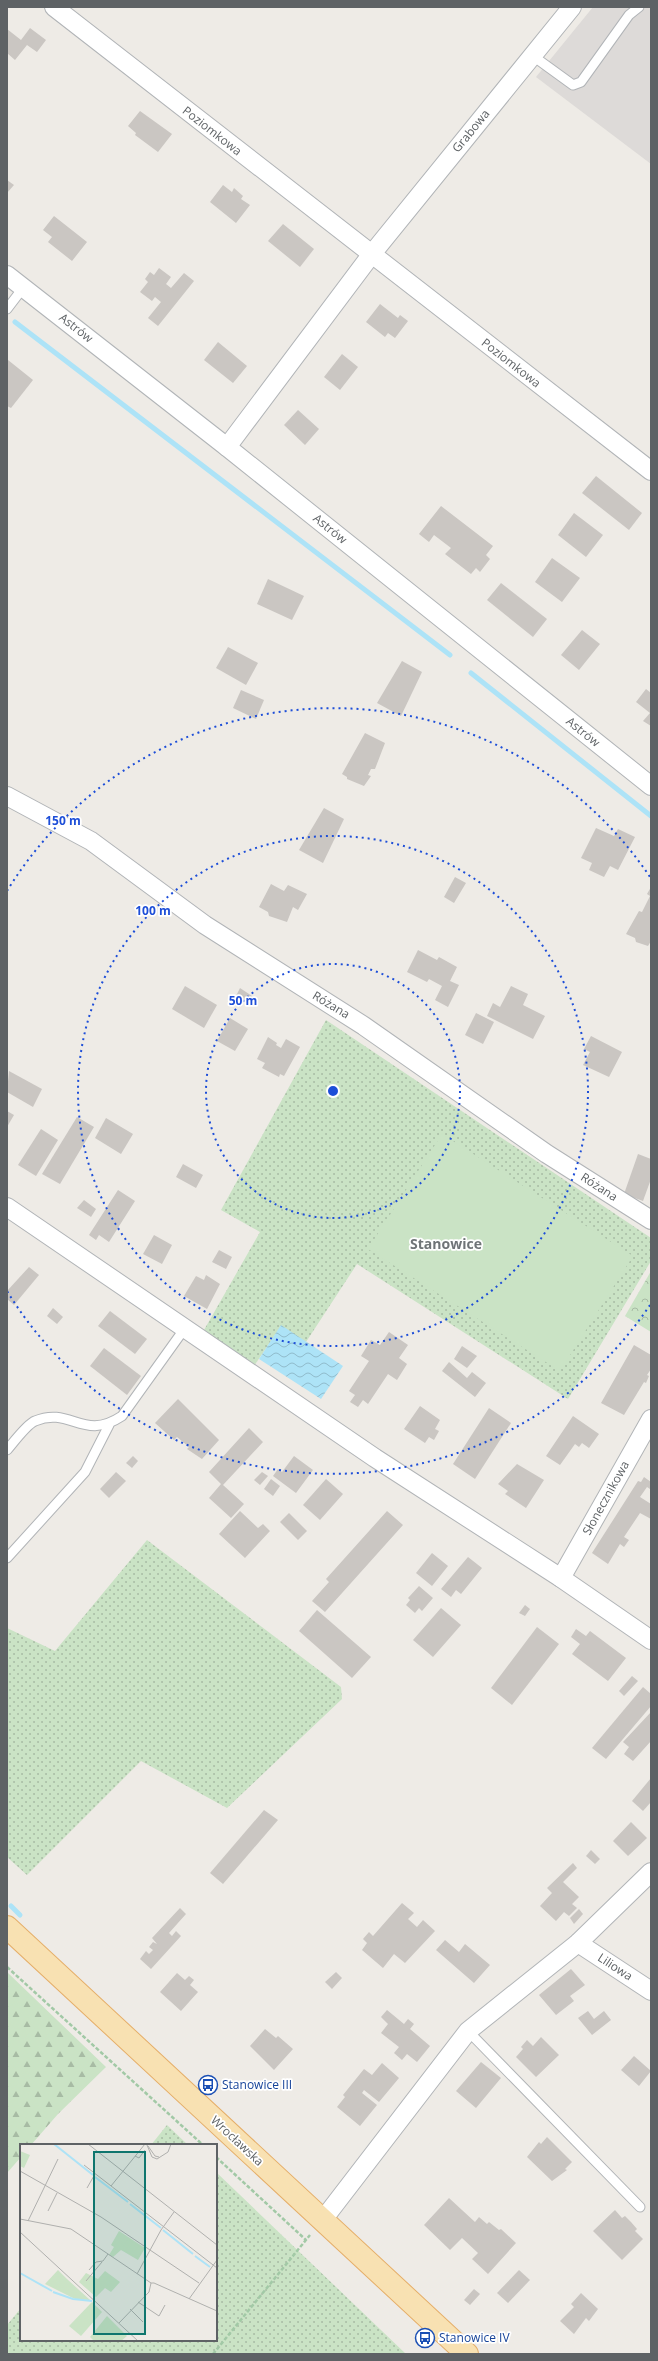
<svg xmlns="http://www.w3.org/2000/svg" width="658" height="2361" font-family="'Open Sans',sans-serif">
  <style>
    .industrial { fill: #dddad8 }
    .grass { fill: url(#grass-dots) }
    .forest { fill: url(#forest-firs) }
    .park { fill: url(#park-crowns) }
    .pitch { fill: #cae3c5 }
    .water { fill: url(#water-waves) }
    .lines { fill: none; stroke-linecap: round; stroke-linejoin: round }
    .stream { stroke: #ade3f7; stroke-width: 5 }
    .building { fill: #cac6c2 }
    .service-casing { stroke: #b1b4b7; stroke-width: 11 }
    .minor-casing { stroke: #b1b4b7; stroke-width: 20 }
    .primary-casing { stroke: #e5ae69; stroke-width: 24 }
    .path { stroke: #a2c9a6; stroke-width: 2.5; stroke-dasharray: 4 2; stroke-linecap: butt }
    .service { stroke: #fff; stroke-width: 9 }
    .minor { stroke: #fff; stroke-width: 18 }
    .primary { stroke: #f8e1b2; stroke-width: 22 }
    .ring { fill: none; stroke: #1d4ed8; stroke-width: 2; stroke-dasharray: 2 4 }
    .labels { text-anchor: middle; stroke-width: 3.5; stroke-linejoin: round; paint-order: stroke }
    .street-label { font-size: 12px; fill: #5e6265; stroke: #fff }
    .transit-label { font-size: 12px; fill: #164399; stroke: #fff; text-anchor: start }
    .quarter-label { font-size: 14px; font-weight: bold; fill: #6f7477; stroke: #fff }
    .inset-river { fill: none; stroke: #ade3f7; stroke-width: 2 }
    .inset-road { fill: none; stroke: #b0b0ae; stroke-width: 1 }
    .view { fill: #0f766e; fill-opacity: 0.15; stroke: #0f766e; stroke-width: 2 }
    .inset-edge { fill: none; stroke: #5e6265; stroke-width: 2 }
    .centre { fill: #1d4ed8; stroke: #fff; stroke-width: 2 }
    .ring-label { font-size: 12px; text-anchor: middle; font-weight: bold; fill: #1d4ed8; stroke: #fff; stroke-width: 3.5; stroke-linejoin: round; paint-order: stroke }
  </style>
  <defs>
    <pattern id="grass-dots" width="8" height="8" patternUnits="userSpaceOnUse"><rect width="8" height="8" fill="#cae3c5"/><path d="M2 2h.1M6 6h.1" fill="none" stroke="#a7bba4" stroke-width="1.8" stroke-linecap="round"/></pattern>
    <pattern id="forest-firs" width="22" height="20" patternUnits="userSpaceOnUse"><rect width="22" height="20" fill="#cae3c5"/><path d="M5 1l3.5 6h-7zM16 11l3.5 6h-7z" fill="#a7bba4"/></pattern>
    <pattern id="park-crowns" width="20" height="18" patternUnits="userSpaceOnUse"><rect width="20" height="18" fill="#cae3c5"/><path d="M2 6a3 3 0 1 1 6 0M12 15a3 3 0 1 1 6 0" fill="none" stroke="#a7bba4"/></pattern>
    <pattern id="water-waves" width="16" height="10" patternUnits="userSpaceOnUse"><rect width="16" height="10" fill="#ade3f7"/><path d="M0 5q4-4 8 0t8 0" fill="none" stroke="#90bbcc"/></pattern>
  </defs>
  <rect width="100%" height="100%" fill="#eeebe6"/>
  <polygon class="industrial" points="593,7 651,7 651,164 536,77"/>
  <g class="grass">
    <polygon points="326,1020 651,1238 651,1261 568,1399 357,1264 306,1342 281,1326 254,1366 204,1330 260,1232 221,1210"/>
    <polygon points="147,1540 341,1687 342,1699 227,1808 141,1761 27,1875 7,1857 7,1628 55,1651"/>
    <polygon points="167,2125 188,2145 151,2145"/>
    <polygon points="216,2172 406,2354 7,2354 7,2325 21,2308 21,2340 216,2340"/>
  </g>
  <polygon class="forest" points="7,1972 106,2067 58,2114 31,2145 21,2145 21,2157 7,2173"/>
  <polygon class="park" points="651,1271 651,1332 625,1316"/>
  <polygon class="pitch" points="442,1134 633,1256 560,1371 368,1249"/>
  <polygon class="water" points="281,1325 343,1366 321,1399 259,1359"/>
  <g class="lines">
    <g class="stream">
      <polyline points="15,322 450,655"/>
      <polyline points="471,673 651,816"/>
      <polyline points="11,1906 20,1915"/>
    </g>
  </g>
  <g class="building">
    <polygon points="30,28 46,40 37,52 27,45 15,60 7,53 7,29 21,40"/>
    <polygon points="140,111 172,134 158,152 135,135 136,133 128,126"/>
    <polygon points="7,180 14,185 7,193"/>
    <polygon points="223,185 232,192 234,188 243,196 241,199 250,205 236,223 210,202"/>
    <polygon points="54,216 87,242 72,261 48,242 52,237 43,230"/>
    <polygon points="283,224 314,249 300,267 268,241"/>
    <polygon points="159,268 171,277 166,284 171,288 184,273 194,281 158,326 148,318 161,302 155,297 152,301 140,292 148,282 145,279 150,272 154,275"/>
    <polygon points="380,304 398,318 400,315 408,321 395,338 388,333 385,337 366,322"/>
    <polygon points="218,342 247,366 233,383 204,360"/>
    <polygon points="342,354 358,367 340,390 324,377"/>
    <polygon points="8,360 33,380 11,408 7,406"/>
    <polygon points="298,410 319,429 305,445 284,425"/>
    <polygon points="596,476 642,513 629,530 582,493"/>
    <polygon points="441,506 493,546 486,555 490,559 480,572 476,568 471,574 445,554 451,548 434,535 429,542 419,534"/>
    <polygon points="574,513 603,535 586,557 558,535"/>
    <polygon points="552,558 580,578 562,602 535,582"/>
    <polygon points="268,579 304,596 292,620 257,604"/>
    <polygon points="501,583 547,619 533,637 487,600"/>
    <polygon points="582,630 600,644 579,670 561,655"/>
    <polygon points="228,647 258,663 246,685 216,668"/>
    <polygon points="402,661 422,672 401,716 377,703"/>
    <polygon points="646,689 651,693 651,726 643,721 650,713 636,702"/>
    <polygon points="241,690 264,700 256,719 233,708"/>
    <polygon points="365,733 385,743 375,769 371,769 368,775 371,776 364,786 347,779 347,777 342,774"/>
    <polygon points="324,808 344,819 323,863 299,850"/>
    <polygon points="596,828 614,836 618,829 635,837 618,870 610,866 604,877 589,870 592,863 581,858"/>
    <polygon points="455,877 466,883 454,903 444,897"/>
    <polygon points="271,884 284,891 288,885 307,894 298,910 293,907 287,922 269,916 268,912 259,907"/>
    <polygon points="651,887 651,941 648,946 636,942 635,938 626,934 639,911 642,912 650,896 647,894"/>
    <polygon points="418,950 437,960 439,957 457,967 450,981 459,985 448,1007 435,1000 442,986 429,979 427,982 407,972"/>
    <polygon points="185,986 217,1005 204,1028 172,1009"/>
    <polygon points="511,986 528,994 523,1005 545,1016 533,1039 487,1016 493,1003 500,1007"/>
    <polygon points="240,988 252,996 248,1003 236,996"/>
    <polygon points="476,1013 494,1022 483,1044 465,1035"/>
    <polygon points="230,1018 248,1029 235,1051 217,1041"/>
    <polygon points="591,1036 622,1052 609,1077 583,1065 590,1052 584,1049"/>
    <polygon points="268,1037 277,1043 276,1045 281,1048 286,1039 300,1047 284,1076 280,1074 279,1077 262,1068 265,1063 257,1059"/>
    <polygon points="9,1071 42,1089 33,1107 7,1092"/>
    <polygon points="7,1111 14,1115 7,1127"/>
    <polygon points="77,1117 94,1127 60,1184 42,1174"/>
    <polygon points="106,1118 133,1134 121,1154 95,1138"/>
    <polygon points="41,1129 58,1140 36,1176 18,1165"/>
    <polygon points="638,1154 651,1159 651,1179 643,1201 624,1194"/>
    <polygon points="183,1164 203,1175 196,1188 176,1177"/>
    <polygon points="118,1190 135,1201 109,1242 99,1235 96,1240 89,1235"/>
    <polygon points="84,1200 96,1209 91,1217 77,1208"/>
    <polygon points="154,1235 172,1245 162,1264 143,1254"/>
    <polygon points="219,1250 232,1257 226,1269 212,1262"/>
    <polygon points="29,1267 39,1275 14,1305 7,1299 7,1291"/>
    <polygon points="206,1275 220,1284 207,1309 184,1296 196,1276 204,1280"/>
    <polygon points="53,1308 63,1317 57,1324 47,1316"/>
    <polygon points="110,1311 147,1339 135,1354 98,1326"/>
    <polygon points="389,1332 408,1345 399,1358 407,1364 397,1380 388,1374 368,1404 363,1400 358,1407 350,1402 355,1395 349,1391 369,1361 361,1356 371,1340 380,1345"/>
    <polygon points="634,1345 651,1355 651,1369 647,1375 649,1376 646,1383 644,1382 624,1415 601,1403"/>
    <polygon points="462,1346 477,1356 467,1368 454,1359"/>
    <polygon points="104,1348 141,1376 127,1395 90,1366"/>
    <polygon points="449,1362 467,1378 472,1372 486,1383 475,1397 442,1371"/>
    <polygon points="178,1399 219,1440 202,1459 187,1449 189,1447 177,1437 174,1440 155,1423"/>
    <polygon points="420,1406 440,1420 435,1429 439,1431 434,1440 429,1437 425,1443 404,1429"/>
    <polygon points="489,1408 511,1423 475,1479 453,1464"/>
    <polygon points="573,1416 599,1434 589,1448 582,1443 579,1447 575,1444 560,1465 546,1456"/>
    <polygon points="249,1428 263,1442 223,1485 244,1504 231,1518 209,1498 221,1484 209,1472"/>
    <polygon points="133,1456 138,1461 132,1468 126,1463"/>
    <polygon points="294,1456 313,1470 296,1493 273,1476 278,1469 282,1472"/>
    <polygon points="517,1464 544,1480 526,1508 505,1494 508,1491 498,1484"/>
    <polygon points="116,1472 126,1481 109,1498 100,1489"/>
    <polygon points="262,1472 268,1476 260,1485 254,1480"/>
    <polygon points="644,1477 651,1482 651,1487 650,1489 647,1487 640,1497 651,1504 651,1519 640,1513 624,1537 629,1540 624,1547 620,1544 608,1564 592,1553 638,1481 641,1482"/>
    <polygon points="271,1479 280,1486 273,1496 264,1489"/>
    <polygon points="326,1479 343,1494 320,1520 303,1505"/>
    <polygon points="240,1511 258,1528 263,1524 270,1531 245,1558 219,1534"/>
    <polygon points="387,1511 403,1525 325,1612 312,1601 329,1582 326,1579"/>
    <polygon points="289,1513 307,1531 298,1540 280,1522"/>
    <polygon points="432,1553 448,1566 432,1586 416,1573"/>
    <polygon points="468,1557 482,1568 461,1594 456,1590 451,1597 441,1589"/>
    <polygon points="419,1586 433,1598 422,1611 419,1608 415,1613 406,1605 410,1600 408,1598"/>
    <polygon points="525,1605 530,1609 525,1616 519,1613"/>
    <polygon points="441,1608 461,1625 433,1657 413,1640"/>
    <polygon points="317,1610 371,1657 352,1678 299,1631"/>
    <polygon points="537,1627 559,1644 512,1705 491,1688"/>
    <polygon points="576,1629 586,1636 590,1631 626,1658 608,1681 572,1654 580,1644 571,1637"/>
    <polygon points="632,1676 638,1681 624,1696 619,1691"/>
    <polygon points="643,1687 651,1694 651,1706 606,1759 592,1748"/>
    <polygon points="651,1712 651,1741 633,1761 624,1754 629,1747 623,1742"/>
    <polygon points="651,1778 651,1802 643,1811 632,1801"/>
    <polygon points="264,1810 278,1820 223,1884 210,1873"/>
    <polygon points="631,1822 647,1838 628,1856 613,1841"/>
    <polygon points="591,1850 600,1859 595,1864 586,1856"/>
    <polygon points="573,1863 577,1868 563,1882 579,1897 572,1904 577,1908 569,1916 564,1912 556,1921 540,1906 552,1893 547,1888"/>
    <polygon points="402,1903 414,1913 408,1919 417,1927 423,1920 435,1931 405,1963 394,1954 383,1968 362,1950 367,1943 363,1939 369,1932 373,1936"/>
    <polygon points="180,1908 186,1914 169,1933 172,1936 176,1931 181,1936 151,1969 140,1959 146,1951 149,1954 153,1950 149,1947 153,1942 157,1944 152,1938"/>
    <polygon points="579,1909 583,1914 574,1924 570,1918"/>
    <polygon points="445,1940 459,1952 465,1944 490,1965 474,1983 436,1950"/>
    <polygon points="571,1969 585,1985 570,1996 574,2001 556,2015 539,1995"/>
    <polygon points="336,1972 342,1978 332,1989 325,1982"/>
    <polygon points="177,1973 185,1980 189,1976 194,1980 190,1985 198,1992 181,2011 160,1992"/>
    <polygon points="387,2010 404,2024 408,2019 414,2024 410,2029 430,2046 417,2062 407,2054 402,2060 394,2053 399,2047 381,2033 388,2024 381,2017"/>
    <polygon points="588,2011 594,2019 604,2011 611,2020 592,2035 578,2018"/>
    <polygon points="265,2029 276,2038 278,2036 293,2049 274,2070 250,2046"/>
    <polygon points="541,2037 559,2055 536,2077 516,2057 523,2049 521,2047 527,2040 533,2046"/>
    <polygon points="634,2056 651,2071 639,2086 621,2070"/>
    <polygon points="481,2062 501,2078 476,2108 456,2091"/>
    <polygon points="382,2063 399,2078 379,2102 364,2090 362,2093 377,2105 360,2126 337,2107 345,2097 343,2095 364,2069 372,2075"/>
    <polygon points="547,2137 572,2162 565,2169 567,2170 552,2181 527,2157 539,2142 541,2144"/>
    <polygon points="449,2198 475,2222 479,2217 487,2224 489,2222 499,2230 501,2229 516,2243 488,2274 472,2259 478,2253 462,2238 450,2250 424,2225"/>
    <polygon points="615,2210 622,2218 625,2216 631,2222 637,2229 635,2231 643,2239 622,2260 593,2231"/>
    <polygon points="519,2270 530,2280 508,2303 497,2293"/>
    <polygon points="474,2289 480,2294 470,2305 464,2300"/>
    <polygon points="581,2293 598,2309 589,2321 586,2318 574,2334 560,2321 574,2307 571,2304"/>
  </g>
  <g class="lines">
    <g class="service-casing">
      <g id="service">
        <polyline points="533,56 573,85 581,82 629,15 639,7"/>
        <polyline points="7,309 23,288"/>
        <path d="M7,1450C13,1443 27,1424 35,1421C71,1406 83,1442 122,1416L185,1328"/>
        <polyline points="7,1558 85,1472 109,1425"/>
        <polyline points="468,2031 640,2207"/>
      </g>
    </g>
    <g class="minor-casing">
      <g id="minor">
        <polyline points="54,7 651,471"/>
        <polyline points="7,275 227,447 651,786"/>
        <polyline points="227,447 371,255 572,7"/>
        <polyline points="7,796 91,841 205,925 364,1026 547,1154 651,1220"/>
        <polyline points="7,1207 375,1458 561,1578 651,1640"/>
        <polyline points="561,1578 651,1419"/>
        <polyline points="578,1943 651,1991"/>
        <polyline points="322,2221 468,2031 578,1943 651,1872"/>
      </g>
    </g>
    <g class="primary-casing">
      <polyline id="primary" points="7,1927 467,2354"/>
    </g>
    <g class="path">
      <polyline points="7,1967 203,2145"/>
      <polyline points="216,2157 306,2240"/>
      <polyline points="213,2354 310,2235"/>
    </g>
    <use href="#service" class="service"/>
    <use href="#minor" class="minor"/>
    <use href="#primary" class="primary"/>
  </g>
  <g class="ring">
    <circle cx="333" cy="1091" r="127"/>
    <circle cx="333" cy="1091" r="255"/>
    <path d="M650 1305A382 382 0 0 1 7 1291M7 891A382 382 0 0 1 650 877"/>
  </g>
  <defs>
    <g id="bus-ring" transform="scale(1)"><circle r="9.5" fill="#fff" stroke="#1a4fb4" stroke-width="1.5"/><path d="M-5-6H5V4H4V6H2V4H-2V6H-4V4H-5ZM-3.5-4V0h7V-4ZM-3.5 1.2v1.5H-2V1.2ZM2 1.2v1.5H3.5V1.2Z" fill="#1a4fb4"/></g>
  </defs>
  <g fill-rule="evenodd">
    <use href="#bus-ring" x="208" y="2085"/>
    <use href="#bus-ring" x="425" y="2338"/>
  </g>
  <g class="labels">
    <g class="street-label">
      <text transform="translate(212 131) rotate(38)" y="4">Poziomkowa</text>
      <text transform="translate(471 131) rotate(-51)" y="4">Grabowa</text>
      <text transform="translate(76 328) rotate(38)" y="4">Astrów</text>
      <text transform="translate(511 363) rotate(38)" y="4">Poziomkowa</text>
      <text transform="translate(330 529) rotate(39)" y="4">Astrów</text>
      <text transform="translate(583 732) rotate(39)" y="4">Astrów</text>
      <text transform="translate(331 1005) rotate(31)" y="4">Różana</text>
      <text transform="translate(599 1187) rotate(33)" y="4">Różana</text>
      <text transform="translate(606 1498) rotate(-61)" y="4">Słonecznikowa</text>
      <text transform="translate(615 1967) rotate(33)" y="4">Liliowa</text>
      <text transform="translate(237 2141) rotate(43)" y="4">Wrocławska</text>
    </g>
    <g class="transit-label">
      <text x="222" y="2089">Stanowice III</text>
      <text x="439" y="2342">Stanowice IV</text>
    </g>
    <g class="quarter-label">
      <text x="446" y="1249">Stanowice</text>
    </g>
  </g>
  <g transform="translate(20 2144)">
    <rect width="197" height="197" fill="#eeebe6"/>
    <path d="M99,87L125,104L118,116L101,106L93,113L89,111L94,103L91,101ZM38,126L47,135L70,156L55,155L25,140ZM85,127L100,138L91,148L85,144L76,153L59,138L66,129L78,135ZM87,172L107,192L101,197H74L70,193Z" fill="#cae3c5"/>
    <path d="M72,158L82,168L61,192L49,182Z" fill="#cae3c5"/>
    <path d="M0,7L10,11L4,24L0,22Z" fill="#cae3c5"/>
    <path d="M108,95L123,105L117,114L102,104Z" fill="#cae3c5"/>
    <path class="inset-river" d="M34,0L73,31M75,33L108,58M110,60L141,84M143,86L173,110M175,112L190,123M0,129L32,147M33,148L53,155L72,157"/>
    <path class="inset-road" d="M68,0L197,101M127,1L132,13L137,15L148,8L151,0M128,2L135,12L139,13M115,12L119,14L125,6M64,21L197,124M0,27L81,73L179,139M91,42L125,0M67,44L75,30M28,67L37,49M0,75L51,85L131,139H134L197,167M8,77L38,15M0,88L118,197M69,126L76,118L83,117L88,110M117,130L141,86L154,68M66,137L82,118M169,155L197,116M118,158L139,172L145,161M110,165L123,178M99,179L129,148L131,139"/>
    <path class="view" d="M74,8H125V190H74Z"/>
    <rect width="197" height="197" class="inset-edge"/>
  </g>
  <circle cx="333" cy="1091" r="6" class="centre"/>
  <g class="ring-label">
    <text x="63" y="825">150 m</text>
    <text x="153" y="915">100 m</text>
    <text x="243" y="1005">50 m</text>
  </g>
  <rect width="658" height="2361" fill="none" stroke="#5e6265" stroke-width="16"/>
</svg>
